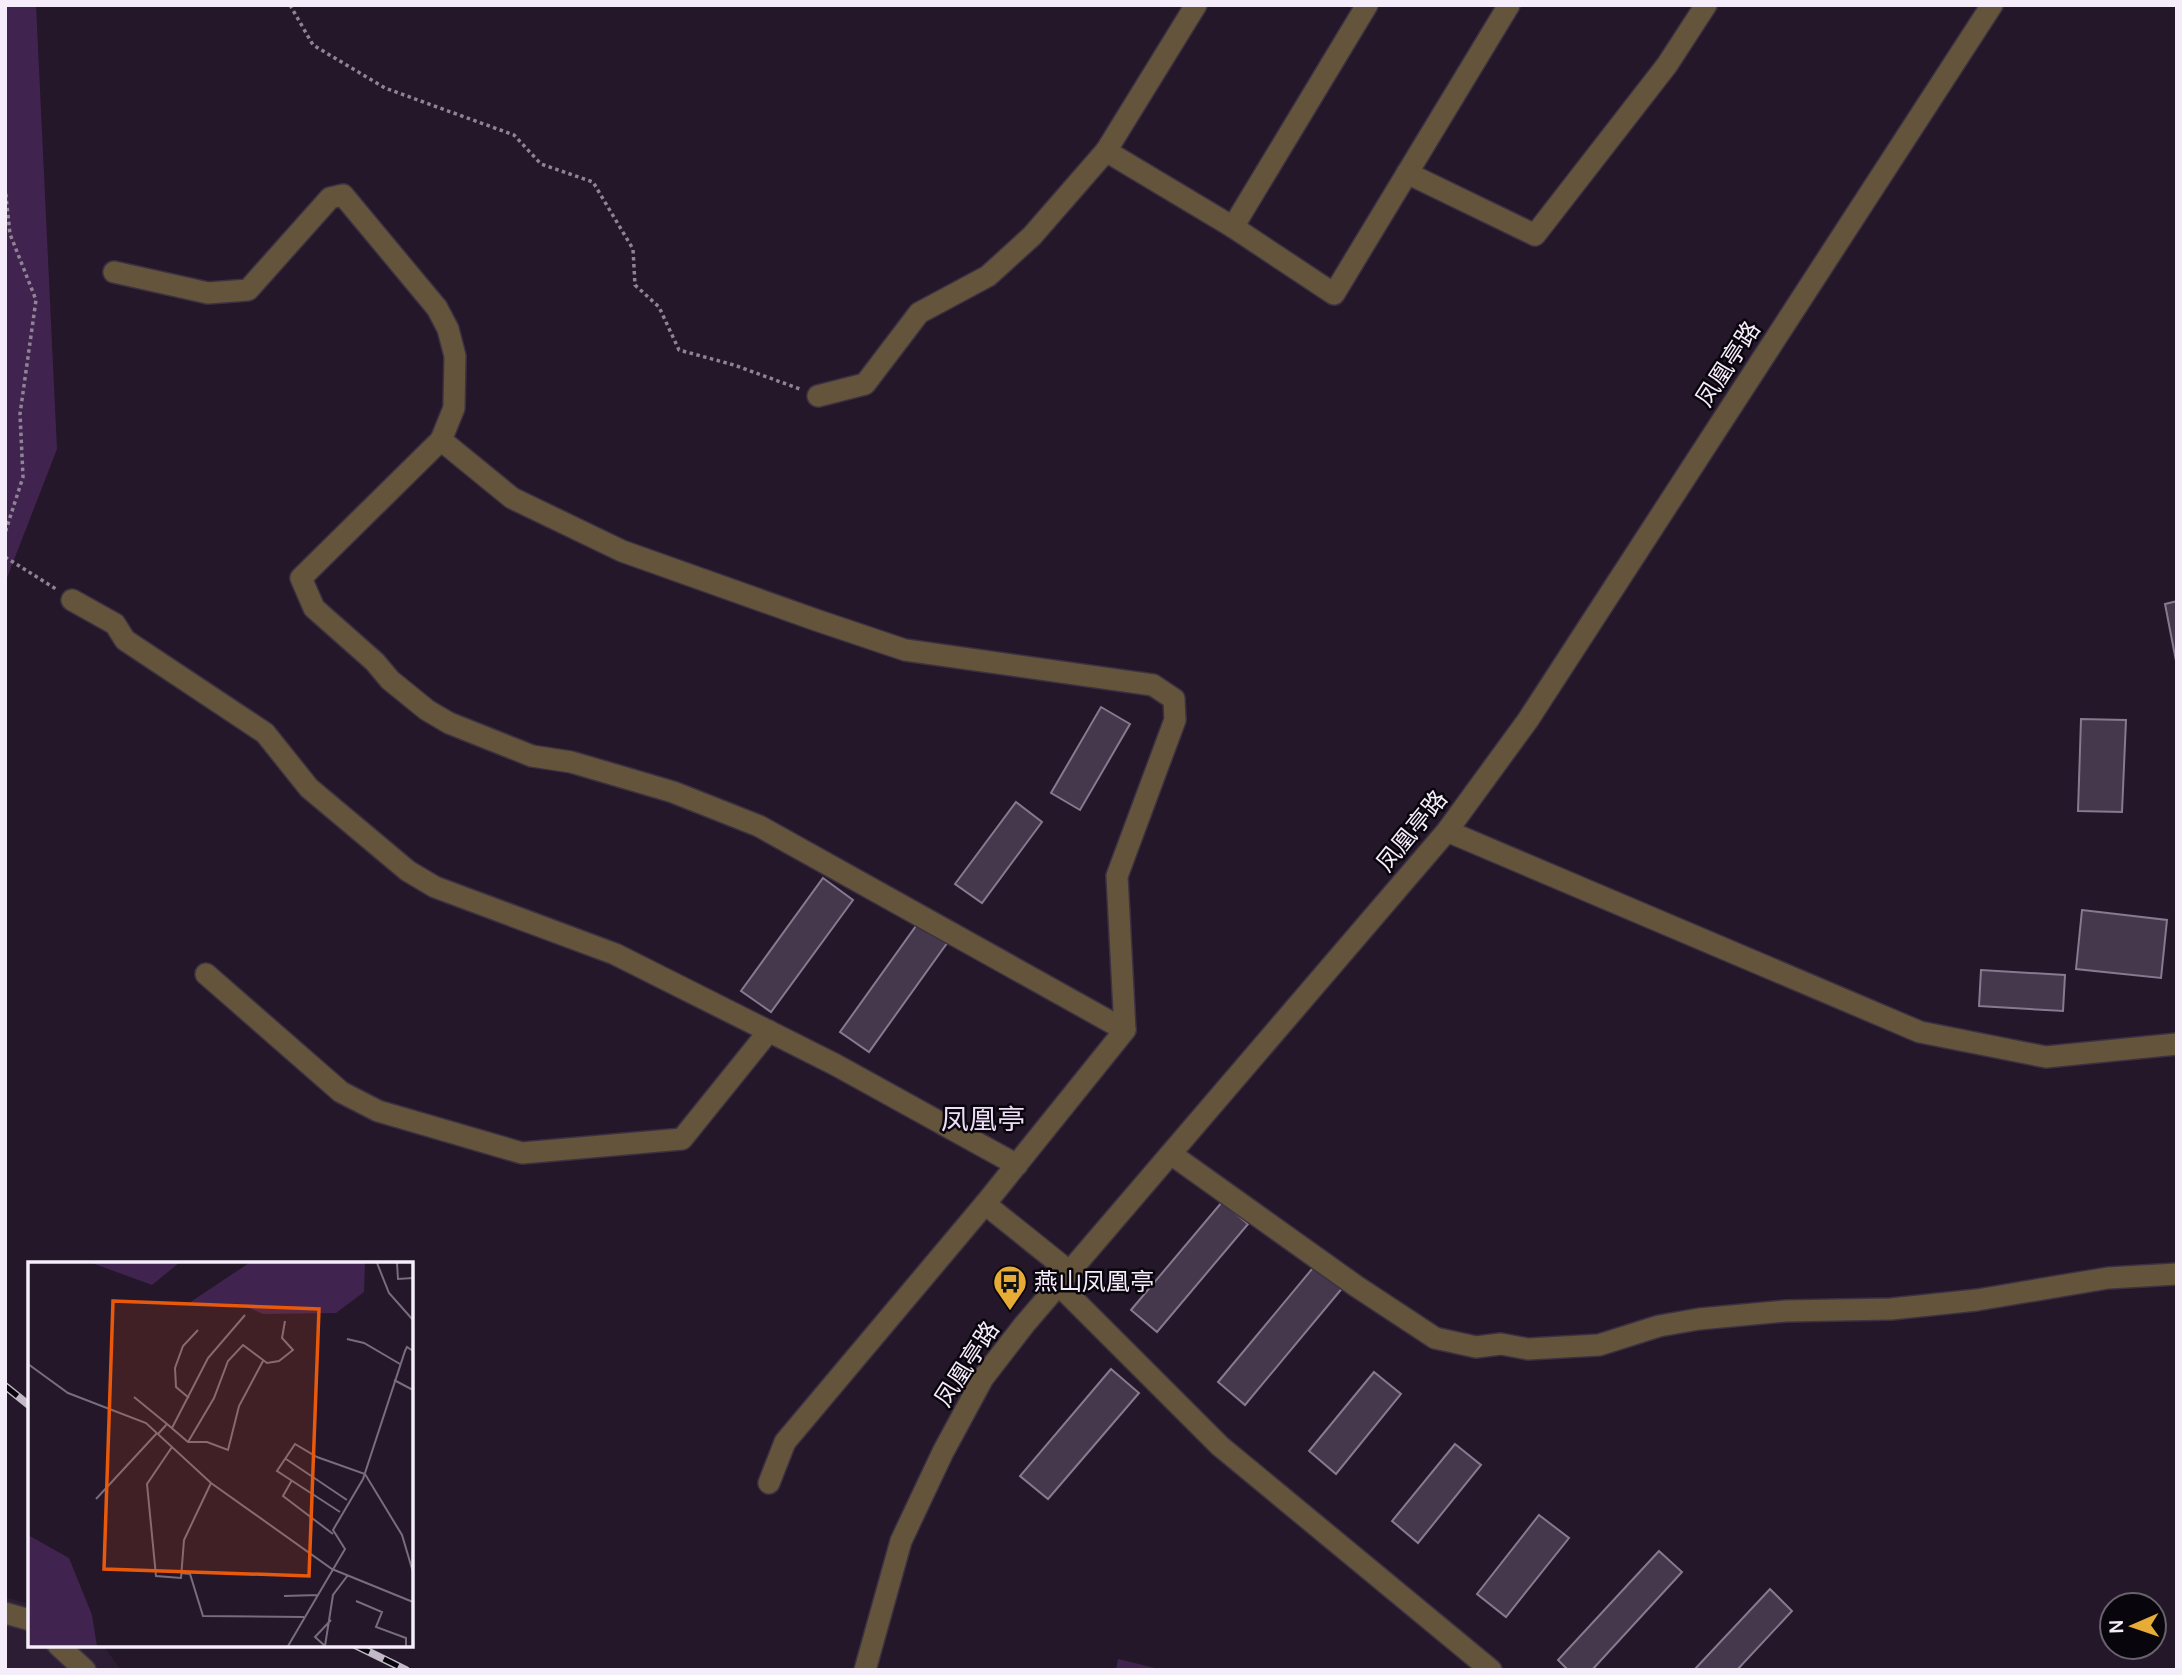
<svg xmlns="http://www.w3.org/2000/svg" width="2182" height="1675" font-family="Manrope,'Noto Sans SC',sans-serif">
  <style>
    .built { fill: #2c1c34 }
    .green { fill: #40244f }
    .building { fill: #45384d; stroke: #877990; stroke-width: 2 }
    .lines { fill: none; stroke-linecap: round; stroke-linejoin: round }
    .minor-casing { stroke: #3c3142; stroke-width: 24 }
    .path { stroke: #8e8493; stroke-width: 3.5; stroke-dasharray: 3.5 3.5; stroke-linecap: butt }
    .minor { stroke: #63543b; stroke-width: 21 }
    .rail-casing { stroke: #c3bac8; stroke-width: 8 }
    .rail { stroke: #09050c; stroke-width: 5; stroke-dasharray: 16; stroke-linecap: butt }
    .labels { text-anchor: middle; stroke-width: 5; stroke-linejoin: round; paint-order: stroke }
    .street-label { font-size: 24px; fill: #f5edfa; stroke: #09050c }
    .poi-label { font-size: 24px; fill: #f5edfa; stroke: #09050c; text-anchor: start }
    .quarter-label { font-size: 28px; fill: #edddf7; stroke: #09050c }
    .inset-road { fill: none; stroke: #776d7d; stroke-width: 2 }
    .view { fill: #e8590c; fill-opacity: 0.15; stroke: #e8590c; stroke-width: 3.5 }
    .inset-edge { fill: none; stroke: #f5edfa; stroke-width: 3.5 }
  </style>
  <rect width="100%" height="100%" fill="#231729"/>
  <polygon class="built" points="5,1597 30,1604 30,1645 103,1645 121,1670 5,1670"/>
  <g class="green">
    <polygon points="5,5 36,5 57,449 5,583"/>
    <polygon points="1118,1659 1163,1670 1116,1670"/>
  </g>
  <g class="building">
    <polygon points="2177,601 2177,666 2165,604"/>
    <polygon points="1101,707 1130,724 1080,810 1051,793"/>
    <polygon points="2081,719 2126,720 2122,812 2078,811"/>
    <polygon points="1016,802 1042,822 982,903 955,884"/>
    <polygon points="823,878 853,900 771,1012 741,991"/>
    <polygon points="2082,910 2167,920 2161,978 2076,969"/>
    <polygon points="921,919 950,939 869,1052 840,1032"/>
    <polygon points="1981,970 2065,975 2063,1011 1979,1006"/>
    <polygon points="1222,1202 1248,1224 1157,1332 1131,1310"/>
    <polygon points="1317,1263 1344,1286 1245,1405 1218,1382"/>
    <polygon points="1111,1369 1139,1393 1048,1499 1020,1476"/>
    <polygon points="1374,1372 1401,1394 1336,1474 1309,1451"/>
    <polygon points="1455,1444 1481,1465 1418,1543 1392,1521"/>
    <polygon points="1539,1515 1569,1538 1506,1617 1477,1594"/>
    <polygon points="1659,1551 1682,1572 1592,1670 1568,1670 1558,1660"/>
    <polygon points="1770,1589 1792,1611 1737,1670 1694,1670"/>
  </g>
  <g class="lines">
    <g class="minor-casing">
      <g id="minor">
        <polyline points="1196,5 1106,151 1233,227 1334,294 1509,5"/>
        <polyline points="1407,173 1535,235 1667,65 1706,5"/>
        <polyline points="1233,227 1367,5"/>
        <polyline points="114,272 208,293 248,290 330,198 343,195 437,308 448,329 455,356 454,408 441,440 301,578 314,608 375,662 390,680 427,710 449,723 532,756 571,762 673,792 759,826 1125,1030"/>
        <polyline points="818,396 865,384 919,313 988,276 1032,236 1106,151"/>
        <polyline points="441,440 512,498 622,551 816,620 905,650 1153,685 1174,699 1175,720 1117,876 1125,1030 985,1204 1070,1272"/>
        <polyline points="72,600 115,624 125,640 265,733 309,788 408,871 435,887 615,954 836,1065 1017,1165"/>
        <polyline points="1447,831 1920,1032 2046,1057 2177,1044"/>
        <polyline points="206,974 341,1092 378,1111 522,1153 682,1139 769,1031"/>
        <polyline points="1171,1154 1356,1286 1435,1338 1476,1347 1501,1344 1528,1349 1599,1345 1659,1326 1699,1319 1786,1311 1891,1309 1977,1300 2108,1278 2177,1274"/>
        <polyline points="1059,1285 1220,1446 1491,1670"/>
        <polyline points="769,1483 785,1442 985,1204"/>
        <polyline points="5,1613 30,1620"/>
        <polyline points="58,1645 85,1670"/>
        <polyline points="865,1670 901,1541 943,1452 983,1378 1024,1325 1447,831 1528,720 1992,5"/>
      </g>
    </g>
    <g class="path">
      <polyline points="290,5 313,45 385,88 514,135 541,164 593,182 633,249 635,285 659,307 679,350 734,365 800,389"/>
      <polyline points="5,187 10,234 36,300 20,414 23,477 5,533"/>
      <polyline points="5,557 56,589"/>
    </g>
    <use href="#minor" class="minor"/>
    <g class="rail-casing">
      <g id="rail">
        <polyline points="5,1386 30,1406"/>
        <polyline points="355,1645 406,1670"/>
      </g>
    </g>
    <use href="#rail" class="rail"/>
  </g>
  <defs>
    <g id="bus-pin" transform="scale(1.75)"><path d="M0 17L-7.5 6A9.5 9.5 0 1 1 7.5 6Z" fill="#e7ac36" stroke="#09050c"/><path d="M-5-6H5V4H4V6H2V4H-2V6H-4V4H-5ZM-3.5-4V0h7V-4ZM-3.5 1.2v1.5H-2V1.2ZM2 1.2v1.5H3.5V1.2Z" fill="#111"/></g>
  </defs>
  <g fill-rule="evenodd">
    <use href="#bus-pin" x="1010" y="1282"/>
  </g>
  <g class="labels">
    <g class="street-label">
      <text transform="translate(1728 364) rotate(-57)" y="8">凤凰亭路</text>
      <text transform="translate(1412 831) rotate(-51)" y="8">凤凰亭路</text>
      <text transform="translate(967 1364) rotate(-57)" y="8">凤凰亭路</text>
    </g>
    <g class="poi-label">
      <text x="1034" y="1290">燕山凤凰亭</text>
    </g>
    <g class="quarter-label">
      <text x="983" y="1129">凤凰亭</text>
    </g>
  </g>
  <g transform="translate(28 1262)">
    <rect width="385" height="385" fill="#231729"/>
    <path d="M64,1H151L124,23ZM221,1H337L336,30L308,51L235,52L212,42L161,41ZM0,273L41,296L64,353L69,384H0Z" fill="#40244f"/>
    <path class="inset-road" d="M349,1L361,31L385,58M369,1L370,17L385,16M319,77L336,81L372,102M0,102L40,131L118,161L183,221L304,307L385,340M366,118L385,128M106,135L139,162M161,136L148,125L147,106L155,84L170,68M144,166L180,96L217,53M130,172L139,162L160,180H179L200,188L211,144L235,99M160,180L186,136L200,99L215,83L239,101L251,99L265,88L254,76L257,59M144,185L119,222L128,314L153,316L156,278L183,221M258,197L319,238M264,218L255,234L305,272M68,237L129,171M312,250L249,209L267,182L289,195L337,212L374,273L385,310M153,311L162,312L175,354L276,355M256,334L290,333M328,339L354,350L348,365L378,376V384M260,384L317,287L305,268L335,217L377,89L379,85L385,89M297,384L305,333L320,313M297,384L287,375L303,358"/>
    <path class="view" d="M85,39L291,47L281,314L76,307Z"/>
    <rect width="385" height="385" class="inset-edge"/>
  </g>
  <rect width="2182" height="1675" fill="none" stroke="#f5edfa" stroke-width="14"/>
  <g transform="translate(2133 1626) rotate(268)"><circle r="33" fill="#09050c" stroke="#67626b" stroke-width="2"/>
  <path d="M0-5L12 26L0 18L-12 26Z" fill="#e7ac36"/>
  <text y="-10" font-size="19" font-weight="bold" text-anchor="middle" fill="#f5edfa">N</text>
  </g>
</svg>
